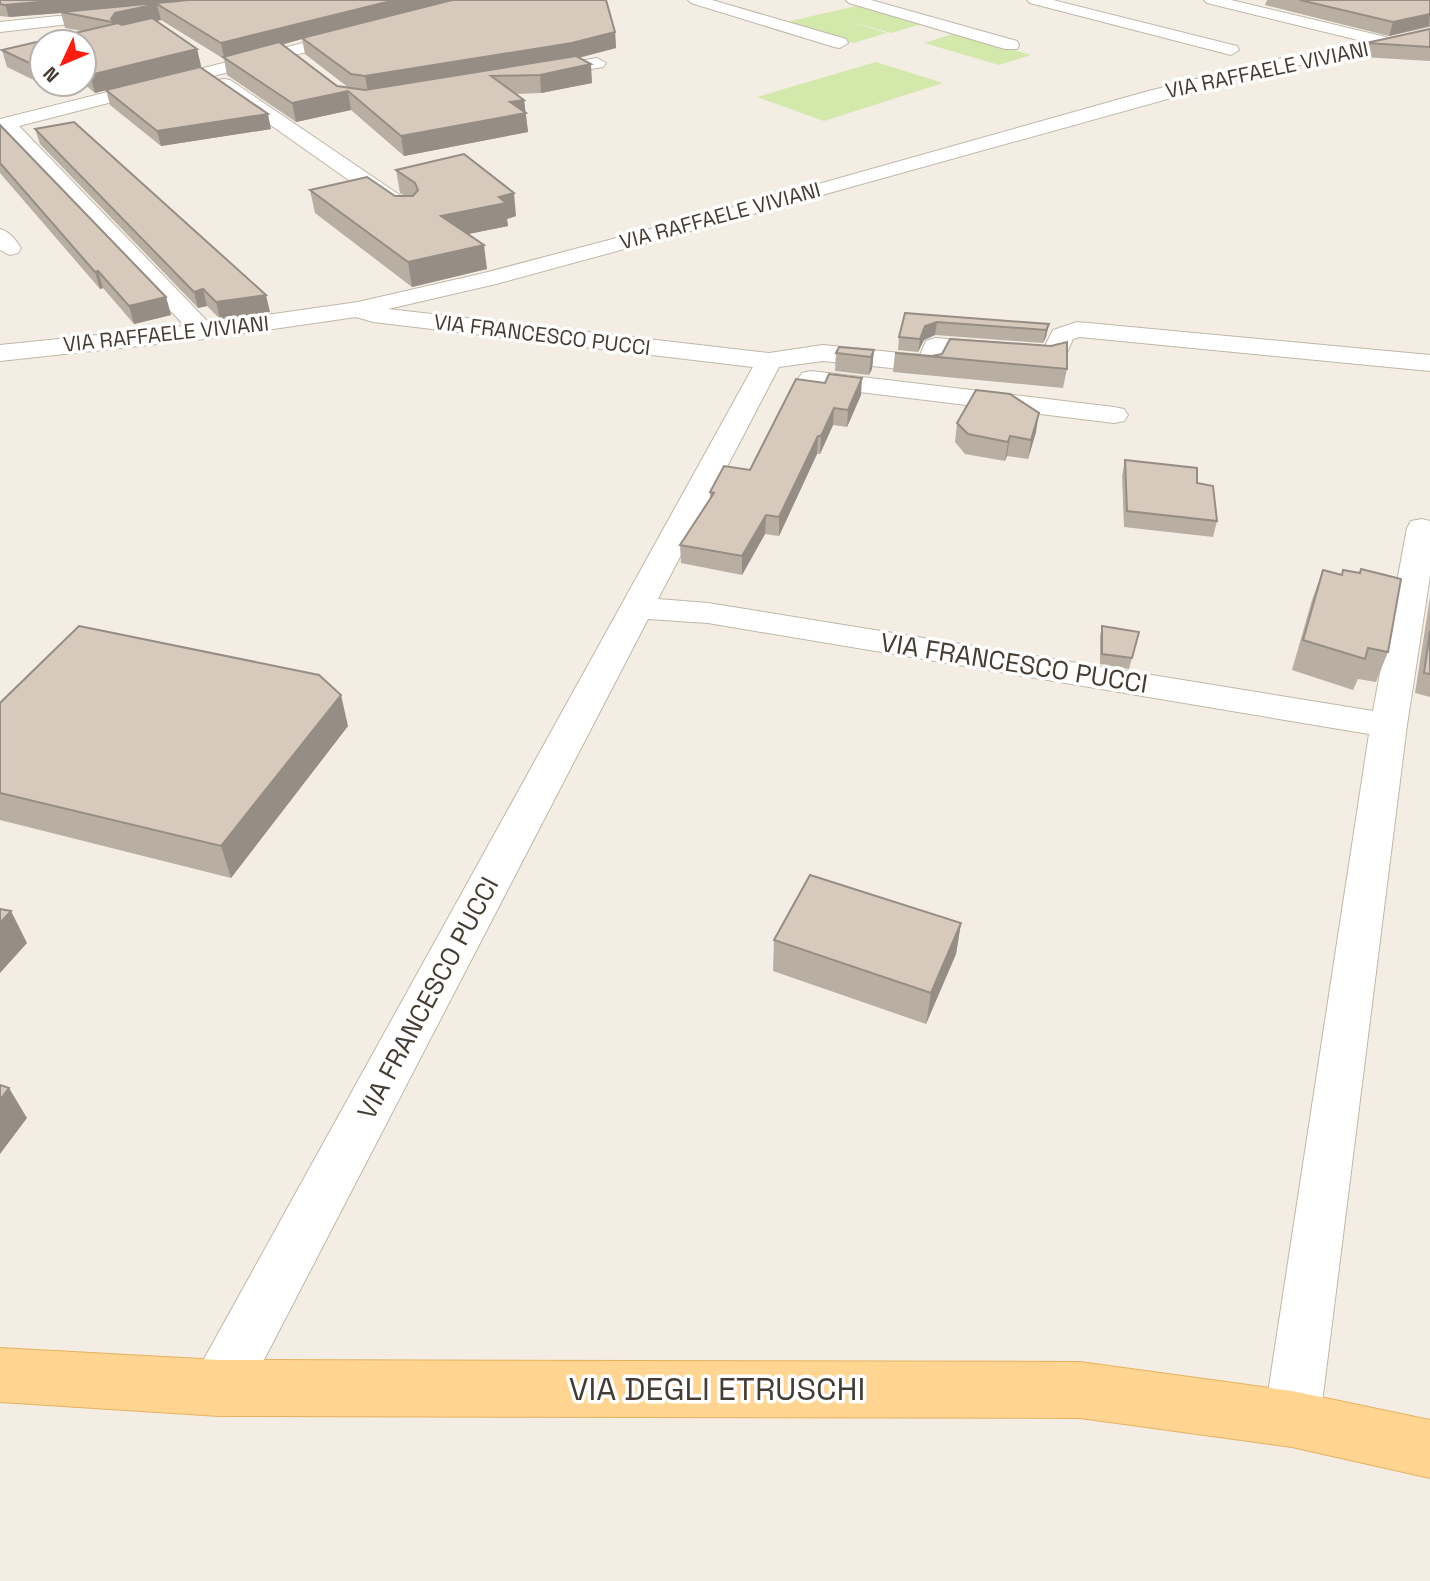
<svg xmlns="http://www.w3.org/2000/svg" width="1430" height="1581" font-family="'Space Grotesk',sans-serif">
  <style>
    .green { fill: #d3e8ab }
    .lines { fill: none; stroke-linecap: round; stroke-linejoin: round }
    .minor-casing { stroke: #c1b7a9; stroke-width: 2 }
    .major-casing { stroke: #e6b15e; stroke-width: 2 }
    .minor { fill: #fff; fill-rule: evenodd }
    .major { fill: #ffd591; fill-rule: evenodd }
    .wall { fill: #b9aea2; fill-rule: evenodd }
    .shaded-wall { fill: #968d84 }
    .building { fill: #d7cabc; stroke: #968d84; stroke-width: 2 }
    .labels { text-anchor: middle; stroke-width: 7; stroke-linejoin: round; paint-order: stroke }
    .far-street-label { font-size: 21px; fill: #453d34; stroke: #fff }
    .street-label { font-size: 26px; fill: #453d34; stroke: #fff }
    .near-street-label { font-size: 32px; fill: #453d34; stroke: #fff }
  </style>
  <rect width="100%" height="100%" fill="#f3ede4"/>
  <g class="green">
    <polygon points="856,6 922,24 891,33 845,20 887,33 853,43 786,22"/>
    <polygon points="956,33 1031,55 999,65 924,43"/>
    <polygon points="876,62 943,83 824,121 757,97"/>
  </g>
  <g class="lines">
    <g class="minor-casing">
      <g id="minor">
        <polygon points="688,0 712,0 846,39 848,43 840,48 834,47 691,3"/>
        <polygon points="846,0 871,0 1017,41 1019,45 1017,49 1005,49 849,3"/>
        <polygon points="1027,0 1053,0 1237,46 1239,50 1231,55 1030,3"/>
        <polygon points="1204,0 1231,0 1386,37 1388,39 1430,29 1430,39 1396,48 1272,70 797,202 496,284 388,309 769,353 823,345 920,355 926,341 935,338 1045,346 1053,330 1077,322 1430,355 1430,371 1080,337 1073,339 1065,357 1048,362 946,354 939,370 930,372 823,361 779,367 658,599 708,603 1373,711 1407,528 1411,521 1422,519 1430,521 1430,576 1407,725 1320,1419 1312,1439 1292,1447 1272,1439 1264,1419 1369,734 708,623 648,619 239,1408 219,1416 199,1408 191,1388 199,1368 753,367 373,322 356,317 204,339 0,361 0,345 185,326 0,131 0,119 355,30 361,32 363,35 361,38 19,126 209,323 358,302 484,273 783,194 1145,92 1271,60 1370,43 1207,3"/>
        <polygon points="116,10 122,12 124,15 122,18 0,32 0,22"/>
        <polygon points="597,58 606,63 603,67 538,78 529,73 538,68"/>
        <polygon points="224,79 230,80 410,202 413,207 410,212 394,212 218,88 215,84 218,80"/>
        <path d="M0,229C10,232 15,239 21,248L18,253L10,255L0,250Z"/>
        <polygon points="811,371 1114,407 1124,409 1128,415 1124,421 1114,423 802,385 798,379 802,373"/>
      </g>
    </g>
    <g class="major-casing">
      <polygon id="major" points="0,1348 219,1360 1080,1362 1292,1391 1430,1420 1430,1478 1292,1447 1080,1418 219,1416 0,1402"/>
    </g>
    <use href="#minor" class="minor"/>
    <use href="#major" class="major"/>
  </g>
  <g class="wall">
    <path d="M0,0H606L615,32L616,48L579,58L592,83L541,93L516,94L524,100L528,132L404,156L351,110L296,122L227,75L224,59L161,20L156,21L197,49L201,66L95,93L84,84V42H42V84L7,67L2,50L82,31L65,28L61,13L9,17L0,16ZM302,39L305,54L349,88L337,86L282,45Z"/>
    <polygon points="1267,0 1430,0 1430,27 1389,36 1265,5"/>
    <polygon points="1430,29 1430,61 1362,57 1366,43"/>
    <polygon points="106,90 271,129 161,146 110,105"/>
    <polygon points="0,125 166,297 171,315 134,324 103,288 100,289 0,173"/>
    <polygon points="35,129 270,312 220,319 207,306 198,308 40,144"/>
    <polygon points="396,170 516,216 507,219 508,226 468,234 487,269 412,287 315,213 310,190 405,196 400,193"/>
    <polygon points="905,313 1049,324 1046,337 1043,343 935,335 924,340 918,352 898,350 899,337"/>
    <polygon points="874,350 872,369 869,375 835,371 836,353"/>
    <polygon points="895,353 1067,369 1063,388 893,372"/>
    <polygon points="796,379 861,395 847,427 833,425 820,454 817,454 779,536 765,534 742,575 681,563 680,545 710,499 710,492 750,470"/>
    <polygon points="957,423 1036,432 1028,459 1007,456 1005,461 965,454 955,442"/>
    <polygon points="1125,460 1217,521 1213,537 1124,527 1122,476"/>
    <polygon points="1323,570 1341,575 1343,570 1388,652 1376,682 1358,679 1353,690 1292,670 1312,600"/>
    <polygon points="1430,597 1430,697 1415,693"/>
    <polygon points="1102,626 1139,632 1129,669 1100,664 1100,636"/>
    <polygon points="0,703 348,726 231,878 0,820"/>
    <polygon points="961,923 956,954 926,1024 773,971 774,940"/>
  </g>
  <g class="shaded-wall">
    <polygon points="61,0 216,0 157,5 161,20 119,28 117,23 111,19 115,13 150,6 9,17 5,5"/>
    <polygon points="395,0 457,0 302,38 302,39 226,59 224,58 221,43"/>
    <polygon points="1430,14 1429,26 1389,36 1393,22"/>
    <polygon points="615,32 616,48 573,59 368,93 365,76"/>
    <polygon points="197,49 201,66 95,93 90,75"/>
    <polygon points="591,64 592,83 541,93 540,75"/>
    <polygon points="348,91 351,110 296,122 292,103"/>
    <polygon points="524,100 528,132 404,156 401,136 510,102"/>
    <polygon points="268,114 271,129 161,146 157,131"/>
    <polygon points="514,193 516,216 507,219 508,226 444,239 441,216"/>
    <polygon points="484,245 487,269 412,287 408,262"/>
    <polygon points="98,271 103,288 100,289 95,272"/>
    <polygon points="203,289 207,306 198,308 194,292"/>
    <polygon points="266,295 270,312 220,319 216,302"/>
    <polygon points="166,297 171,315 134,324 129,306"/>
    <polygon points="937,322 935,335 924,340 918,352 920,339 925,326"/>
    <polygon points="1049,324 1046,337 1043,343 1046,330"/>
    <polygon points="874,350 872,369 869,375 871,357"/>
    <polygon points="862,378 861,395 847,427 848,410"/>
    <polygon points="834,408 833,425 820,454 821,436"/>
    <polygon points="1039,413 1036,432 1028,459 1031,440"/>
    <polygon points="818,436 817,454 779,536 779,517"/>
    <polygon points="1010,436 1007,456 1005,461 1008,442"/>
    <polygon points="766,515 765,534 742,575 742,556"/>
    <polygon points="341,695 348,726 231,878 221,846"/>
    <polygon points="11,911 27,943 0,973 0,923"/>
    <polygon points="961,923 956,954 926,1024 931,993"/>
    <polygon points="9,1088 27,1118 0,1154 0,1100"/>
  </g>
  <g class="building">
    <polygon points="0,0 61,0 5,5 0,4"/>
    <polygon points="189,0 395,0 221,43 157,4 115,13 111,19 117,23 61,12"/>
    <polygon points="452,0 606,0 615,32 572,43 365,76 351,74 302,38"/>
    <polygon points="1300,0 1430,0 1430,14 1393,22"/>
    <polygon points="152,18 197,49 90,75 84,70 84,42 42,42 42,69 2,50 118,23 122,25"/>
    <polygon points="1430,29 1430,47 1366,43"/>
    <polygon points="279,42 337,86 365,90 576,56 591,64 540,75 491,76 524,100 510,102 526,113 401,136 348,91 292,103 223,57"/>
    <polygon points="200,67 268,114 157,131 106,90"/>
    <polygon points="74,122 266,295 216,302 203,289 194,292 35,129"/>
    <polygon points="0,125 166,297 129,306 98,271 95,272 0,163"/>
    <polygon points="464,154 514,193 499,197 506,203 441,216 484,245 408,262 310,190 367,177 395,196 413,196 418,190 415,183 396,170"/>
    <polygon points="905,313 1049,324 1046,330 937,322 925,326 920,339 899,337"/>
    <polygon points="950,339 1051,346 1067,342 1067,369 895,353 932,356 942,354"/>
    <polygon points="839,347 874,350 871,357 836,353"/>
    <polygon points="829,374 862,378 848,410 834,408 821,436 818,436 779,517 766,515 742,556 680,545 714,493 710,492 724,466 750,470 796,379 825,383"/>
    <polygon points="976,390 1010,394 1039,413 1031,440 1010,436 1008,442 968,434 957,423"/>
    <polygon points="1125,460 1197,468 1197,483 1213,486 1217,521 1127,511"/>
    <polygon points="1361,569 1401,579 1388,652 1368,648 1365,659 1303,640 1323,570 1342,575 1343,570 1360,573"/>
    <polygon points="79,626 319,675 341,695 221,846 0,793 0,703"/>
    <polygon points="1102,626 1139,632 1132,658 1102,654"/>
    <polygon points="1430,631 1430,674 1424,673"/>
    <polygon points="810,875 961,923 931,993 774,940"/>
    <polygon points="0,909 11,911 0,923"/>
    <polygon points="0,1085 9,1088 0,1100"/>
  </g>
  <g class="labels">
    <g class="far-street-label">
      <text transform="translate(1267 70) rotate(-12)" y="7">VIA RAFFAELE VIVIANI</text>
      <text transform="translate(720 216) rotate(-15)" y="7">VIA RAFFAELE VIVIANI</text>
      <text transform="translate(166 334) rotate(-6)" y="7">VIA RAFFAELE VIVIANI</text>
      <text transform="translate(542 335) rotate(7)" y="7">VIA FRANCESCO PUCCI</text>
    </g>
    <g class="street-label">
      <text transform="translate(1014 663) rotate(9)" y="9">VIA FRANCESCO PUCCI</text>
      <text transform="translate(428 998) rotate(-62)" y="9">VIA FRANCESCO PUCCI</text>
    </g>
    <g class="near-street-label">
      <text x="717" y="1400">VIA DEGLI ETRUSCHI</text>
    </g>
  </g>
  <g transform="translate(63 63) rotate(226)"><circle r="33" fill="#ffffff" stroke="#b5b1ae" stroke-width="2"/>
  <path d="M0-5L12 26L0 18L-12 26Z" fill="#ff1c0f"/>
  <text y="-10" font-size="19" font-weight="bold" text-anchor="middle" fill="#453d34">N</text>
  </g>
</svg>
